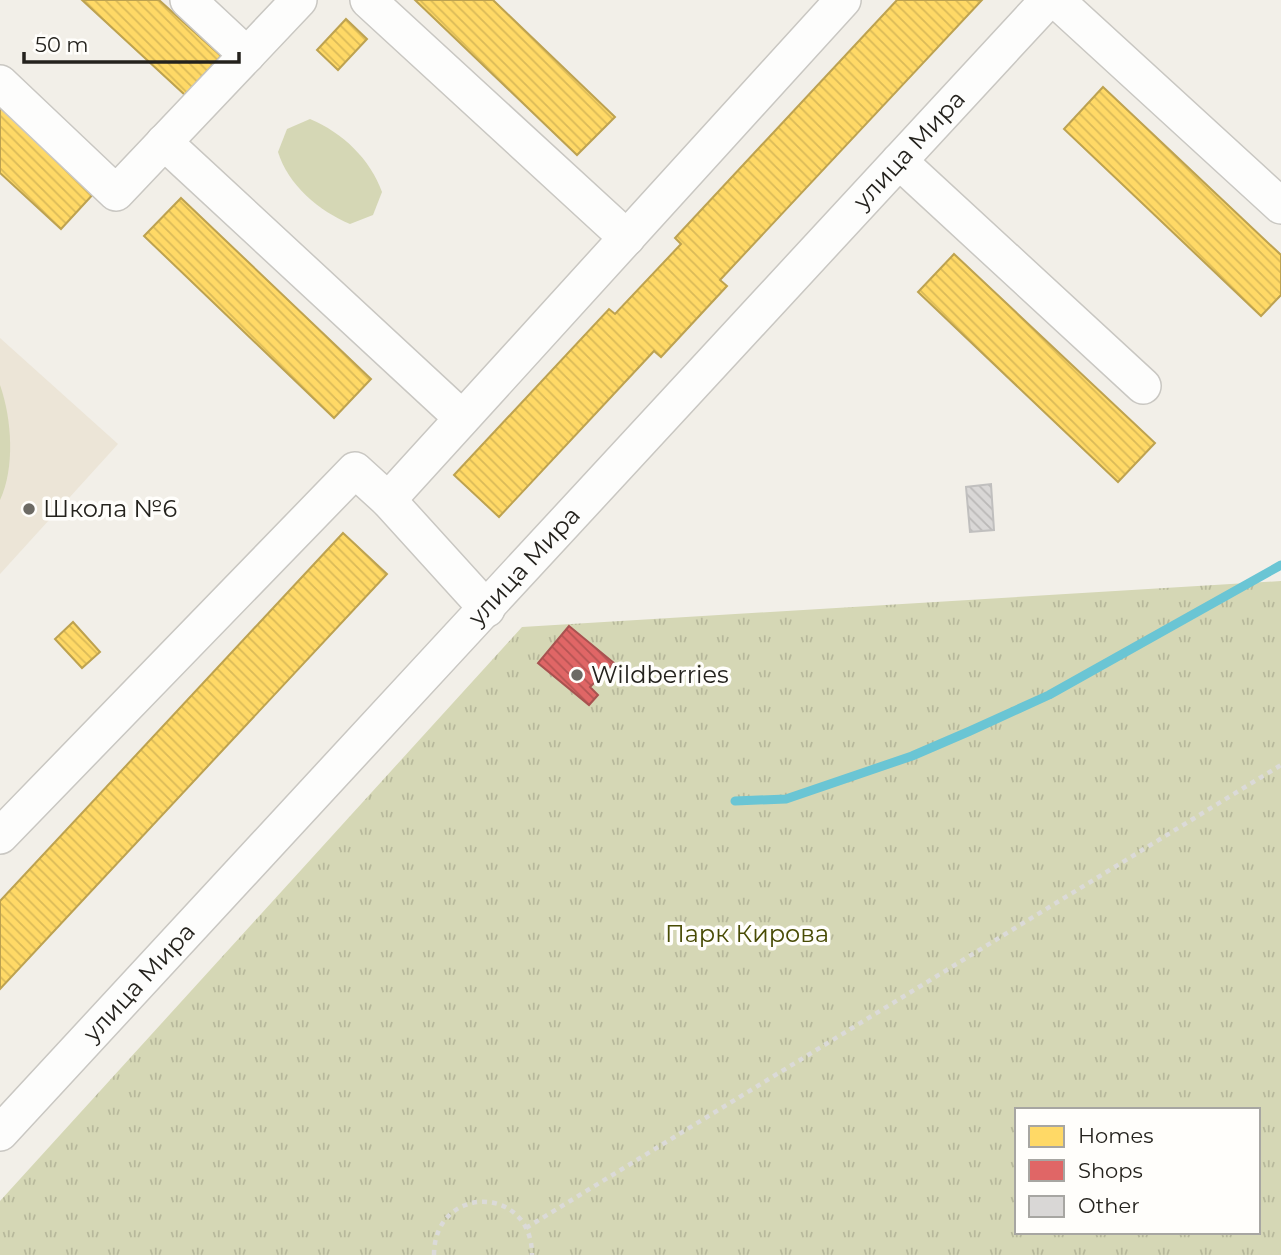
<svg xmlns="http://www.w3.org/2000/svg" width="1281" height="1255" font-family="Montserrat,sans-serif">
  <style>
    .built { fill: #ece5d7 }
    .park { fill: url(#park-tufts); fill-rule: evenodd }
    .garden { fill: #d5d7b5 }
    .homes { fill: url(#homes-back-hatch); stroke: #bda250; stroke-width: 2 }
    .shops { fill: url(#shops-back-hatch); stroke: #a85250; stroke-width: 2 }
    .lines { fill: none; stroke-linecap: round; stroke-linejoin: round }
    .stream { stroke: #6ac5d4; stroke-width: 9 }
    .building { fill: url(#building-back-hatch); stroke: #c0bfbe; stroke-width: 2 }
    .minor-casing { stroke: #c9c7c2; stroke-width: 38 }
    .path { stroke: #dbdad8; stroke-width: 4.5; stroke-dasharray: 5 5; stroke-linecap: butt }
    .minor { stroke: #fdfdfc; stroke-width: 35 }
    .poi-dot { fill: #6c6a64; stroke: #fffefb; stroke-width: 2.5 }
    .labels { text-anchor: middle; stroke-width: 7; stroke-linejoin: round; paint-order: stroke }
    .street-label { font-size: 24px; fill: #24221d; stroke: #fffefb }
    .poi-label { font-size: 24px; fill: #24221d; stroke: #fffefb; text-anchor: start }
    .park-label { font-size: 24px; fill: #484b04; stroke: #fffefb }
  </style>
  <defs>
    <pattern id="park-tufts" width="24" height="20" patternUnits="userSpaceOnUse" patternTransform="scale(1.75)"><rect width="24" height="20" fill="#d5d7b5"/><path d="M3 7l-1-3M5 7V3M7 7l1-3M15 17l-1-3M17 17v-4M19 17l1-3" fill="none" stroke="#b7b89b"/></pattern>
    <pattern id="homes-back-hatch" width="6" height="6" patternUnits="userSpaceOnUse" patternTransform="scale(1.75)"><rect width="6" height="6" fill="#ffd966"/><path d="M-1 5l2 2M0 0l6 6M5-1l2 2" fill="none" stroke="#daba58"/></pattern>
    <pattern id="shops-back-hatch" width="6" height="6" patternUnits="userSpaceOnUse" patternTransform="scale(1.75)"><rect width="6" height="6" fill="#e06666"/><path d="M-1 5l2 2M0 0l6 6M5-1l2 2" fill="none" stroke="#b55453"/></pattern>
    <pattern id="building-back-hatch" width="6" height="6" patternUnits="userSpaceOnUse" patternTransform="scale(1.75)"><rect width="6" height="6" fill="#d9d7d6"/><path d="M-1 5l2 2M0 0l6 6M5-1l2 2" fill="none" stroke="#bab8b7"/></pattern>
  </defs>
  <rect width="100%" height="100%" fill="#f2efe8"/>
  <polygon class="built" points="0,338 118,444 0,574"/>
  <path class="park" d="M1281,581V1255H0V1201L522,627ZM1017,1110H1258V1232H1017Z"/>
  <g class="garden">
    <path d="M310,119C343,133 370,159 382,192L373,215L350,224C319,211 288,185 278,152L287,129Z"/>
    <path d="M0,385C12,419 15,468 0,500Z"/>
  </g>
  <g class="homes">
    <polygon points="82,0 159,0 221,56 185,95"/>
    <polygon points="415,0 493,0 615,117 577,155"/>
    <polygon points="897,0 982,0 720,280 727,286 661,357 654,351 499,517 454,475 609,309 615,314 681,244 675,238"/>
    <polygon points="346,19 367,39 338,70 317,50"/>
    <polygon points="1103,87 1281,255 1281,295 1261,316 1064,129"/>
    <polygon points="0,103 96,191 61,229 0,173"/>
    <polygon points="181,198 371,379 334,418 144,236"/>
    <polygon points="954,254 1155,443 1118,482 918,292"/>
    <polygon points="343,533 387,574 0,989 0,901"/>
    <polygon points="73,622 100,652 82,668 55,639"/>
  </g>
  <polygon class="shops" points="569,626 614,663 590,687 598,695 589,705 538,663"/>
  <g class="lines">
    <polyline class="stream" points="735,801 786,799 912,756 970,731 1049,695 1281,565"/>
  </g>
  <polygon class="building" points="991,484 994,530 970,532 966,487"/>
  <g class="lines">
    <g class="minor-casing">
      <g id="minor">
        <polyline points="188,0 247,55"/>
        <polyline points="368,0 627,238"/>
        <polyline points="1056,0 1281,206"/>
        <polyline points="0,83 116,193 299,0"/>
        <polyline points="164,142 462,418"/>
        <polyline points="899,161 1143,386"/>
        <polyline points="388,500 843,0"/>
        <polyline points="0,836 355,470 388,500 487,609"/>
        <path id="s1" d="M0,1133L1048,0"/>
      </g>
    </g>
    <g class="path">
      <polyline points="526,1228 1281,765"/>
      <path d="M434,1255C434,1184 532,1184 532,1255"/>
    </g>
    <use href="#minor" class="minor"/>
  </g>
  <g class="poi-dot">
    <circle cx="29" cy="509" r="7"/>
    <circle cx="577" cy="675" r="7"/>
  </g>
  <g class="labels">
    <g class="street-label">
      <text dy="8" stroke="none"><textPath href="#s1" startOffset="1339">улица Мира</textPath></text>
      <text dy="8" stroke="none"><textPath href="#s1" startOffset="772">улица Мира</textPath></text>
      <text dy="8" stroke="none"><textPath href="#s1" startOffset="205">улица Мира</textPath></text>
    </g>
    <g class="poi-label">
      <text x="43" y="517">Школа №6</text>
      <text x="591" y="683">Wildberries</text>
    </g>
    <g class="park-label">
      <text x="747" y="942">Парк Кирова</text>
    </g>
  </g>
  <rect x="1015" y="1108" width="245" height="126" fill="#fffefb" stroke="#a7a6a2" stroke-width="2"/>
  <rect x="1029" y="1126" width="35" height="21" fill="#ffd966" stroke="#a7a6a2" stroke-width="2"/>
  <text x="1078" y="1143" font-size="21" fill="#24221d">Homes</text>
  <rect x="1029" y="1160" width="35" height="21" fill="#e06666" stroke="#a7a6a2" stroke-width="2"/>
  <text x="1078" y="1178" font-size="21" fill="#24221d">Shops</text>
  <rect x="1029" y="1196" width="35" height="21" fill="#d9d7d6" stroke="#a7a6a2" stroke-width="2"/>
  <text x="1078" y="1213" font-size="21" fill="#24221d">Other</text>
  <path d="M24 52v10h215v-10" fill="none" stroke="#24221d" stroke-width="3.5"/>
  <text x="35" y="52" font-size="21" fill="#24221d" stroke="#fffefb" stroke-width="5" paint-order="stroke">50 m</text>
</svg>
